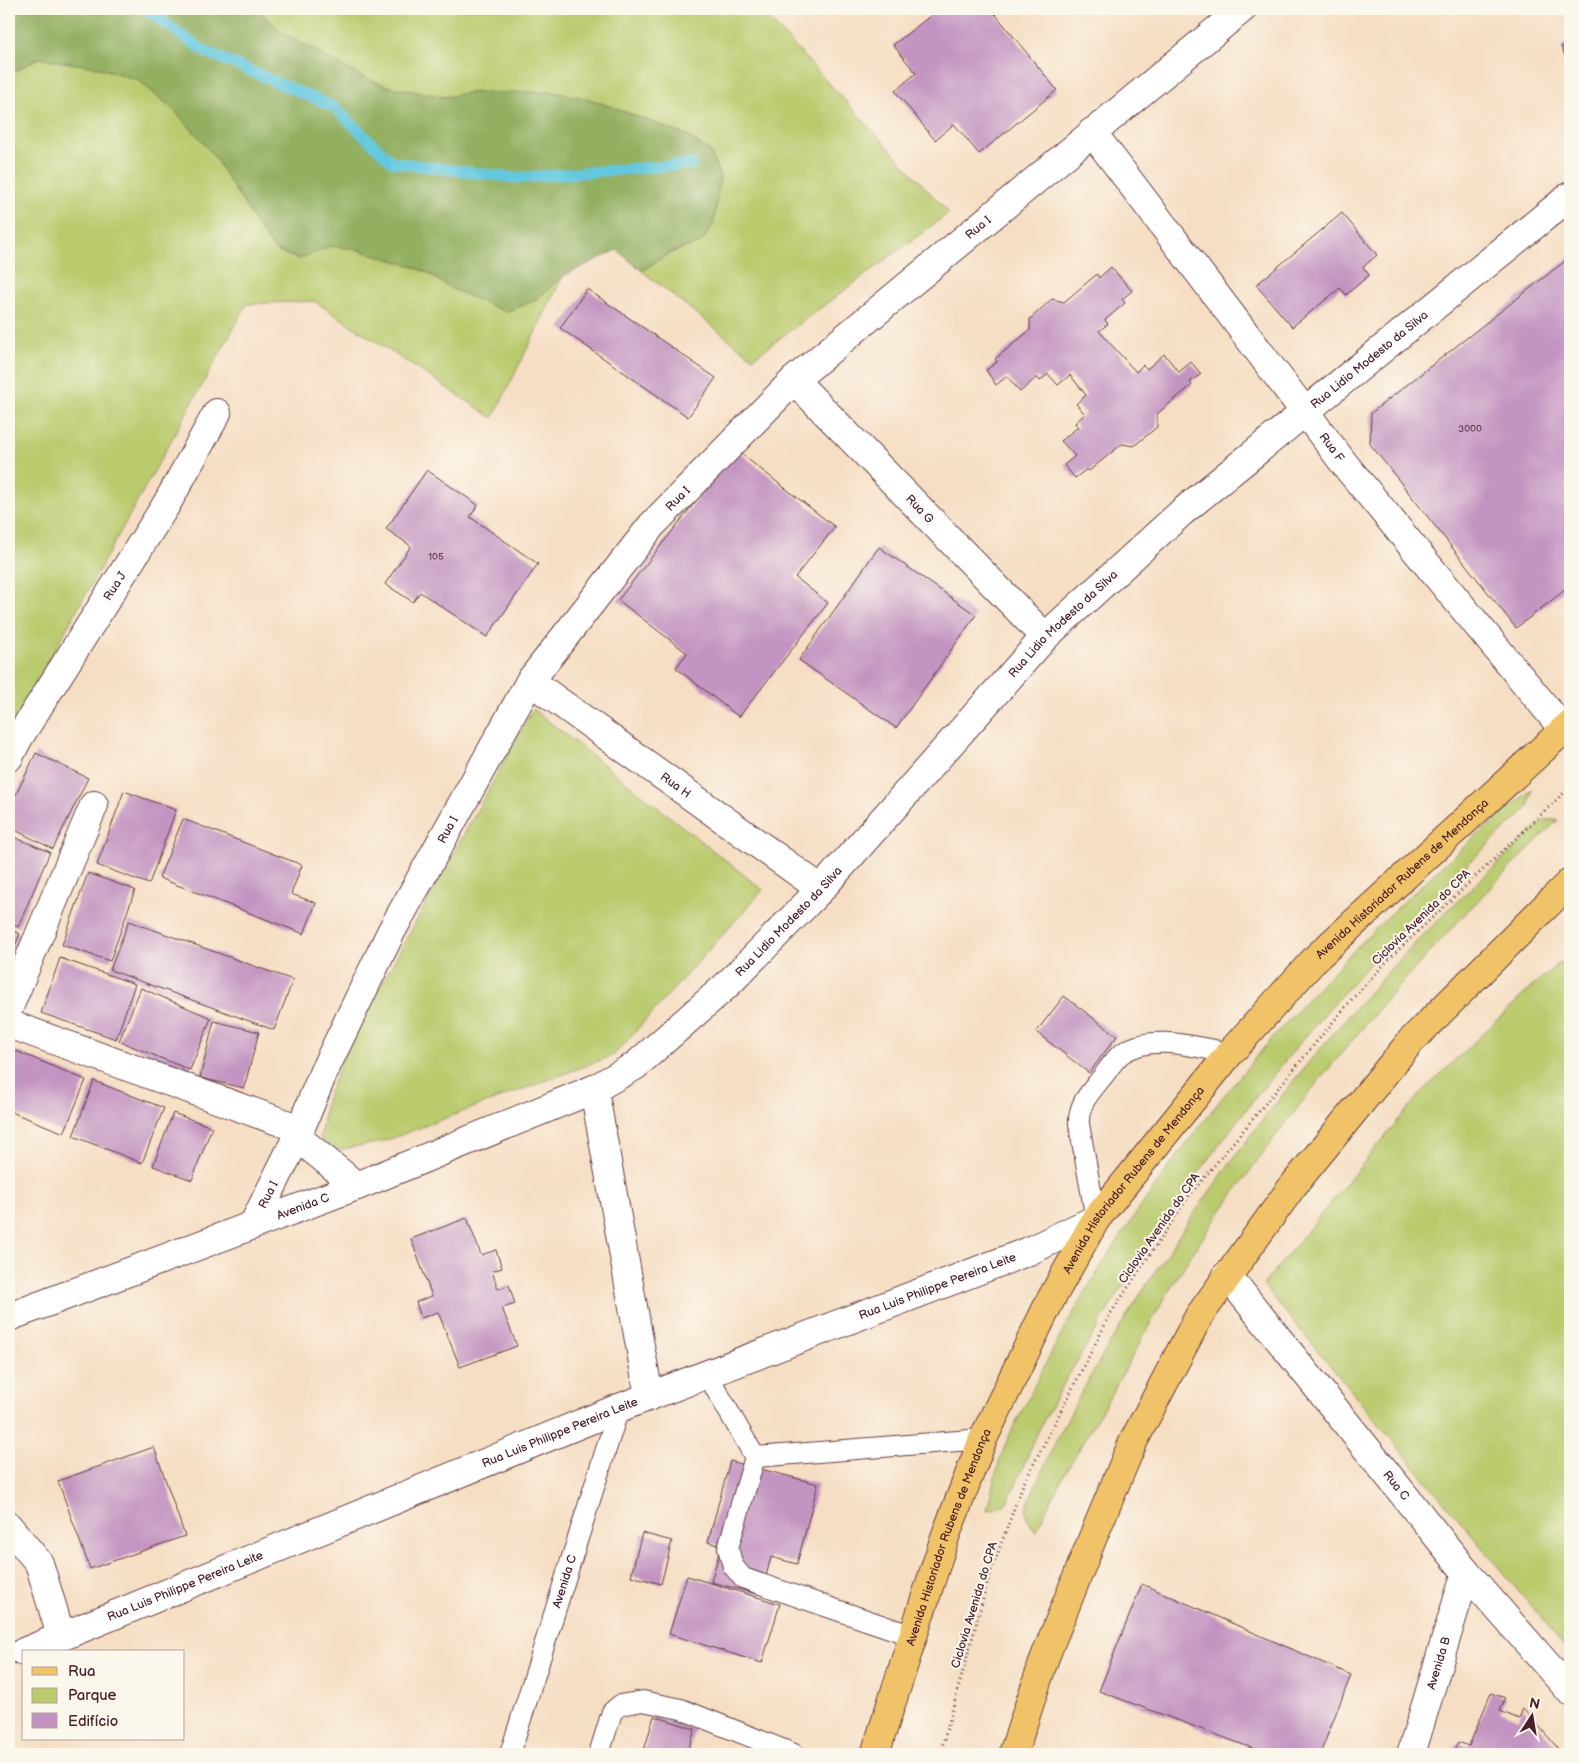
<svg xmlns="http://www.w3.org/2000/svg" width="1579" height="1763" font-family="'Balsamiq Sans',sans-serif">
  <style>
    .green { fill: #bacb6e; stroke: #82754c }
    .forest { fill: #93af61; stroke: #6e6746 }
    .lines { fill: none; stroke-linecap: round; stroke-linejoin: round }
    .stream { stroke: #62c8df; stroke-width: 11 }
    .building { fill: #c394c1 }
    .service-casing { stroke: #643c42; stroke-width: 22 }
    .minor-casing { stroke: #643c42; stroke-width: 30 }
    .tertiary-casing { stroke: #643c42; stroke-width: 30 }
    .primary-casing { stroke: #643c42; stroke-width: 30 }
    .path { stroke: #643c42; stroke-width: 3; stroke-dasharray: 1 4; stroke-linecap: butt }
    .service { stroke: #fff; stroke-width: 20 }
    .minor { stroke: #fff; stroke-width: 28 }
    .tertiary { stroke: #fff; stroke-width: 28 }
    .primary { stroke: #f1c369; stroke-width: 28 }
    .labels { text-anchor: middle; stroke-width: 4; stroke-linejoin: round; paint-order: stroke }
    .number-label { font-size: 10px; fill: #683c50 }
    .street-label { font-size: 12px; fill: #4a1f2b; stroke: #fbf7ec }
  </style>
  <rect width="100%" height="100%" fill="#fbf7ec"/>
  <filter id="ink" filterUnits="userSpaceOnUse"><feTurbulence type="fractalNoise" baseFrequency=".02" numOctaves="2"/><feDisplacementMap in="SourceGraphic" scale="10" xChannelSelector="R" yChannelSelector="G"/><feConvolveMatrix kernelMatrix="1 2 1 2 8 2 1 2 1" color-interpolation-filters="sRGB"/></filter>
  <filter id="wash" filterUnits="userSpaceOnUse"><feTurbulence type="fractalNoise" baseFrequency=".0096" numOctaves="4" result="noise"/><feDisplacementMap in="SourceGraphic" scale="20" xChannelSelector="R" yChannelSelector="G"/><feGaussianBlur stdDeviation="1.12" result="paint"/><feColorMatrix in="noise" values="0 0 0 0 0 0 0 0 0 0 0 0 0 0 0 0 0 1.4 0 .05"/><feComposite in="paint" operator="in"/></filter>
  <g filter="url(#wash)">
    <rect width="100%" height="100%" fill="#f5dec3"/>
    <g class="green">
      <path d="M259,9H760L949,213L753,358L642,271C661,257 678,249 701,243L720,177L710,151L686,135L590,99L552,92L467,93L446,97L390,87L362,77L281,32Z"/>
      <polygon points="38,58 97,67 138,80 174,110 198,136 213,155 261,231 277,252 299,259 331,245 356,249 409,265 426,272 452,289 534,301 563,276 493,418 314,301 247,304 9,732 9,75"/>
      <polygon points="533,709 763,890 614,1055 382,1142 337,1150 320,1139 326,1100 348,1045"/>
      <path d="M1532,789L1529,804L1526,810C1365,954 1224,1120 1111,1305C1086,1347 1058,1390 1037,1434C1027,1456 1019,1480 1007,1502L1003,1506L987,1511C992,1490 996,1468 1004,1449C1009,1434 1017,1421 1024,1407C1042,1370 1061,1333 1082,1298C1199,1103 1356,932 1532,789Z"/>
      <path d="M1546,820H1558C1424,950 1300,1092 1196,1248C1165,1294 1140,1343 1113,1391C1086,1438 1057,1483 1036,1532L1028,1520L1026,1509C1057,1430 1101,1356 1147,1284C1227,1160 1318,1043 1421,937C1459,898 1501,862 1540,823Z"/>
      <polygon points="1570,955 1570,1653 1263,1285 1420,1094 1537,982"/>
    </g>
    <polygon class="forest" points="9,9 259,9 281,32 362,77 390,87 446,97 467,93 552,92 590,99 686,135 710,152 720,177 714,223 701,243 678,249 657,260 642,271 617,250 563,276 534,301 506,312 452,289 426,272 409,265 356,249 331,246 299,259 277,251 261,231 213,155 198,136 174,110 138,80 97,67 38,58 9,75"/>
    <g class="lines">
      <polyline class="stream" points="145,9 204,51 334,107 392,162 515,178 692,164"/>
    </g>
    <g id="blocks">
      <g class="building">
        <polygon points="939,9 991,9 1057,90 979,154 954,124 935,140 895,91 916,73 893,45"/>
        <polygon points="1570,42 1570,67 1561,47"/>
        <polygon points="1342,213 1377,255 1363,267 1369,275 1346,295 1340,288 1292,327 1256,285"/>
        <polygon points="1570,257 1570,586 1516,628 1370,444 1371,413"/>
        <polygon points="1111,267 1132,291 1122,299 1125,303 1105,320 1108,324 1099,331 1136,372 1143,365 1147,369 1164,354 1179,372 1191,362 1201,374 1190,382 1192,385 1157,414 1157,427 1134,446 1122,444 1089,471 1087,469 1075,478 1064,465 1075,456 1061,441 1078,427 1075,423 1085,414 1076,404 1086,395 1070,375 1058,385 1048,374 1040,381 1037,377 1020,392 1007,376 996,385 986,370 997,362 995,359 1030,330 1030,319 1052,299 1064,302 1097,274 1099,278"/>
        <polygon points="587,289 716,378 688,417 560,328"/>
        <polygon points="736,450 835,527 795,577 828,603 739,717 676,668 687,653 618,600"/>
        <polygon points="427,470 478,505 470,517 538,564 487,637 420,592 413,602 385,584 411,546 386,529"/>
        <polygon points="879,547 976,615 896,728 799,660"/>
        <polygon points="36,753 88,778 53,849 9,827 9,809"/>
        <polygon points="124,791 176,810 149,884 97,865"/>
        <polygon points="183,819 302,865 291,894 316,903 304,934 159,878"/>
        <polygon points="9,835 50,852 18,927 9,923"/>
        <polygon points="88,873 135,890 110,961 62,945"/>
        <polygon points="129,921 293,980 274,1030 110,970"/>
        <polygon points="9,928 20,934 9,959"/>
        <polygon points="60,958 135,984 116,1039 41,1013"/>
        <polygon points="141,988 211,1018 190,1070 119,1041"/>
        <polygon points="1064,996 1117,1036 1089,1073 1036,1032"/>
        <polygon points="214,1021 259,1032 244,1088 200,1078"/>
        <polygon points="16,1051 86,1080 64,1133 9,1111 9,1068"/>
        <polygon points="94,1081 164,1108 142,1163 73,1136"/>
        <polygon points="173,1113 212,1127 192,1180 153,1166"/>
        <polygon points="467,1218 481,1255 496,1250 502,1268 492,1271 498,1289 509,1285 515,1304 502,1308 517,1346 460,1367 438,1312 421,1318 416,1302 432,1296 411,1239"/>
        <polygon points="154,1447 185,1536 90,1569 58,1481"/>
        <polygon points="730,1461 818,1484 797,1564 771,1557 761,1595 711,1582 721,1546 708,1542"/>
        <polygon points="642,1533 672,1541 661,1584 631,1576"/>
        <polygon points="687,1576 780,1604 762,1663 669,1634"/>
        <polygon points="1142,1584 1351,1675 1320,1754 1268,1754 1099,1691"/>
        <polygon points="1491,1693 1505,1698 1500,1711 1519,1719 1523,1708 1563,1754 1452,1754 1458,1742 1469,1746"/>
        <polygon points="654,1716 695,1729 687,1754 643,1754"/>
      </g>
    </g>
  </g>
  <g filter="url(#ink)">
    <use href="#blocks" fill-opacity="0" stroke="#643c42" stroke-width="1"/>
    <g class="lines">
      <g class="service-casing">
        <g id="service">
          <path d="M1096,1219L1079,1124C1078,1105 1088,1095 1099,1081C1106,1073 1113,1061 1121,1054C1151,1032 1198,1048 1230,1053"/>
          <polyline points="707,1374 755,1457 983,1439"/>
          <polyline points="755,1457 728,1548 733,1566 743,1578 913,1636"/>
          <path id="s1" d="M510,1754L619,1408"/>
          <polyline points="599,1754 612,1712 620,1705 643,1701 681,1709 794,1754"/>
        </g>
      </g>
      <g class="minor-casing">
        <g id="minor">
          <path id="s2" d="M1092,132L1346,466L1564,730"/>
          <path id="s3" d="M794,380L1045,637"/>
          <path id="s4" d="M530,681L821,889"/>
          <path id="s5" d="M9,757L18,739L166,505L217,413"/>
          <polyline points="9,1007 94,805"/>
          <polyline points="9,1024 300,1129"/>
          <polyline points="594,1089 649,1396"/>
          <polyline points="297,1137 357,1186"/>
          <path id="s6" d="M253,1225L297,1137L324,1071L391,932L530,681L652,525L794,380L1242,9"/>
          <path id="s7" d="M1227,1275L1466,1572L1570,1691"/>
          <path id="s8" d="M9,1317L357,1186L594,1089L635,1066L729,983L821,889L1045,637L1182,512L1570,196"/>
          <polyline points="9,1527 39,1563 61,1636"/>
          <path id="s9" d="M1411,1754L1466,1572"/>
        </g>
      </g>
      <g class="tertiary-casing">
        <g id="tertiary">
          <path id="s10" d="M24,1652L619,1408L1029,1251L1096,1219"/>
        </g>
      </g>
      <g class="primary-casing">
        <g id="primary">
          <path id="s11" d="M875,1754L945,1537L983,1439L1051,1299L1096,1219L1230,1053L1316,958L1570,724"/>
          <polyline points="1013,1754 1045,1657 1093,1537 1133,1442 1199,1316 1292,1187 1411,1041 1570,882"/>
        </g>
      </g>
      <polyline class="path" points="940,1754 990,1574 1022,1487 1111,1313 1189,1196 1352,999 1393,955 1570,787"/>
      <use href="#service" class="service"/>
      <use href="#minor" class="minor"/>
      <use href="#tertiary" class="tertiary"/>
      <use href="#primary" class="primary"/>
    </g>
  </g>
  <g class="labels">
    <g class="number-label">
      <text x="1470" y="432">3000</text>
      <text x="436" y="560">105</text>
    </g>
    <g class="street-label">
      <text dy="4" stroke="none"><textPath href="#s6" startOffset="1251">Rua I</textPath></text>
      <text dy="4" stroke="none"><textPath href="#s8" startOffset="1696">Rua Lidio Modesto da Silva</textPath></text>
      <text dy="4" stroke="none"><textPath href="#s2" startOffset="396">Rua F</textPath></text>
      <text dy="4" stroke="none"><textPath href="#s6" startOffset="846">Rua I</textPath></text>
      <text dy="4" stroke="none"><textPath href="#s3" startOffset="180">Rua G</textPath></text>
      <text dy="4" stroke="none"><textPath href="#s5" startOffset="201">Rua J</textPath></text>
      <text dy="4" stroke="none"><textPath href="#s8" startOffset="1291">Rua Lidio Modesto da Silva</textPath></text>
      <text dy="4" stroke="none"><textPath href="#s4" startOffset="179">Rua H</textPath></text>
      <text dy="4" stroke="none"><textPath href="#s6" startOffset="441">Rua I</textPath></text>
      <text dy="4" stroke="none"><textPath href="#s11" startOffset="1039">Avenida Historiador Rubens de Mendonça</textPath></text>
      <text transform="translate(1421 917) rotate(-44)" y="4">Ciclovia Avenida do CPA</text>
      <text dy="4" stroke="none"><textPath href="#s8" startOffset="886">Rua Lidio Modesto da Silva</textPath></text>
      <text dy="4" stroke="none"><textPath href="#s11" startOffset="634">Avenida Historiador Rubens de Mendonça</textPath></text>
      <text dy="4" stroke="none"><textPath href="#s6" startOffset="34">Rua I</textPath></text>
      <text dy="4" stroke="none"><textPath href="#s8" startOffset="314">Avenida C</textPath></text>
      <text transform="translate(1159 1228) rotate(-55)" y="4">Ciclovia Avenida do CPA</text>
      <text dy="4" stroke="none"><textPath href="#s10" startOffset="984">Rua Luis Philippe Pereira Leite</textPath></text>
      <text dy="4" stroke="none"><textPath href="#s10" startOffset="579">Rua Luis Philippe Pereira Leite</textPath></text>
      <text dy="4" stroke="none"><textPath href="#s7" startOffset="270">Rua C</textPath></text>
      <text dy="4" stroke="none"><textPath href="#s11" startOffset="229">Avenida Historiador Rubens de Mendonça</textPath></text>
      <text dy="4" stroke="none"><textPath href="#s1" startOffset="181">Avenida C</textPath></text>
      <text dy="4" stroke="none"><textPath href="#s10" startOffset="174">Rua Luis Philippe Pereira Leite</textPath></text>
      <text transform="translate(974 1605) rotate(-73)" y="4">Ciclovia Avenida do CPA</text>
      <text dy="4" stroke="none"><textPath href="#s9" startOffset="95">Avenida B</textPath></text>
    </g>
  </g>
  <rect width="1579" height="1763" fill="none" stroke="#fbf7ec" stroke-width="30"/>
  <rect x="22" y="1650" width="162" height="90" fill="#fbf7ec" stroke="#b4a19f"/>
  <rect x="32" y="1667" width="25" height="8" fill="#f1c369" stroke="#b4a19f"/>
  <text x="68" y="1676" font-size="15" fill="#4a1f2b">Rua</text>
  <rect x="32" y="1688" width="25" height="15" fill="#bacb6e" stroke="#b4a19f"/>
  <text x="68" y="1700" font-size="15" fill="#4a1f2b">Parque</text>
  <rect x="32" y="1713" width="25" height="15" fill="#c394c1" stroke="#b4a19f"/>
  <text x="68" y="1726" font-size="15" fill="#4a1f2b">Edifício</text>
  <g transform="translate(1532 1716) rotate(12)" stroke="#fbf7ec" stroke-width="4" paint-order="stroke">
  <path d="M0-4L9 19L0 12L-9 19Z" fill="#4a1f2b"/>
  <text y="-8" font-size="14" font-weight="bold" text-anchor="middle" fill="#4a1f2b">N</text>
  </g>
</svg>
